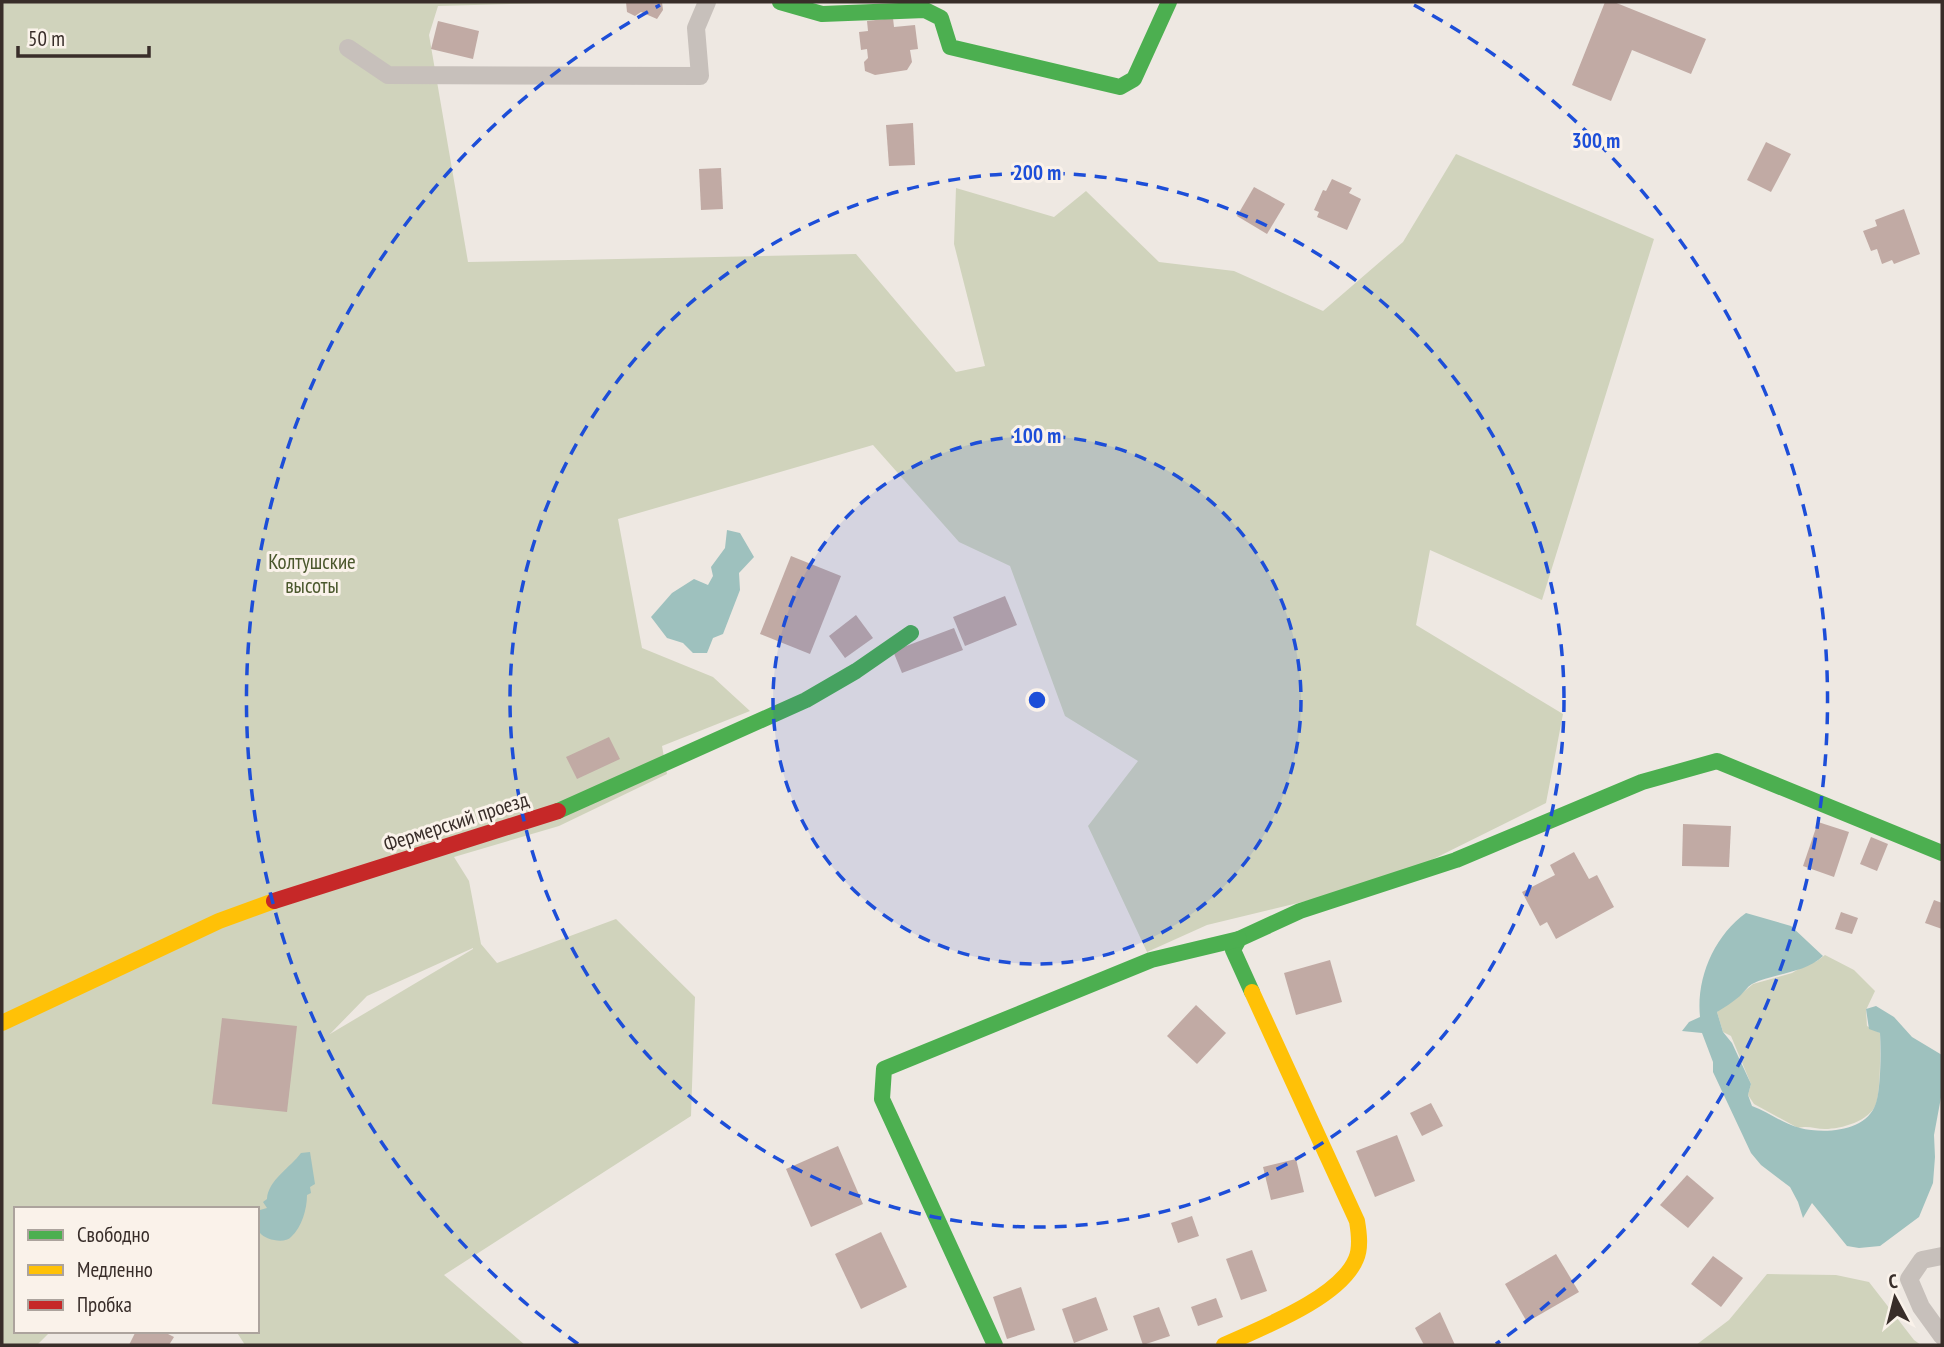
<svg xmlns="http://www.w3.org/2000/svg" width="1944" height="1347" font-family="'PT Sans Narrow',sans-serif">
  <style>
    .green { fill: #d0d3bc; fill-rule: evenodd }
    .water { fill: #9ec1be }
    .building { fill: #c1aaa4 }
    .lines { fill: none; stroke-linecap: round; stroke-linejoin: round }
    .street { stroke: #c7c0bb; stroke-width: 18 }
    .fast { stroke: #4caf50; stroke-width: 16 }
    .slow { stroke: #ffc107; stroke-width: 16 }
    .jam { stroke: #c62828; stroke-width: 16 }
    .ring { fill: none; stroke: #1d4ed8; stroke-width: 3.5; stroke-dasharray: 12 9 }
    .labels { text-anchor: middle; stroke-width: 6; stroke-linejoin: round; paint-order: stroke }
    .park-label { font-size: 21px; fill: #4a572c; stroke: #faf2ea }
    .street-label { font-size: 21px; fill: #382d29; stroke: #faf2ea }
    .centre { fill: #1d4ed8; stroke: #faf2ea; stroke-width: 3.5 }
    .ring-label { font-size: 21px; text-anchor: middle; font-weight: bold; fill: #1d4ed8; stroke: #faf2ea; stroke-width: 6; stroke-linejoin: round; paint-order: stroke }
  </style>
  <rect width="100%" height="100%" fill="#eee8e2"/>
  <g class="green">
    <path d="M2,2H585L438,6L429,35L468,262L856,254L956,372L985,366L954,244L956,188L1054,217L1086,191L1159,262L1234,271L1323,311L1403,242L1456,154L1654,239L1542,600L1430,550L1416,625L1563,714L1546,803L1389,881L1207,925L1147,952L1088,826L1138,761L1065,716L1010,566L959,542L873,445L618,519L642,648L713,677L750,711L662,746L667,774L559,826L454,857L469,881L481,944L497,963L616,919L695,997L691,1116L444,1275L525,1345H245L236,1331H257V1209H16V1331H51L37,1345H2ZM473,948V949L330,1034L367,996Z"/>
    <path d="M1825,955L1854,970L1875,991L1866,1010L1867,1026L1880,1033C1880,1051 1881,1088 1876,1104C1870,1121 1841,1129 1825,1129C1815,1129 1808,1125 1798,1128L1754,1104L1748,1095L1751,1084L1731,1036L1723,1032L1717,1012L1722,1006L1730,1003L1753,984L1792,973L1804,966L1817,961Z"/>
    <polygon points="1767,1274 1836,1275 1869,1282 1914,1340 1921,1345 1696,1345 1729,1320"/>
  </g>
  <g class="water">
    <polygon points="727,530 740,533 754,557 739,573 740,590 723,634 713,638 707,653 693,653 683,643 667,638 651,617 672,593 694,579 708,585 713,576 711,567 725,548"/>
    <path d="M1746,913L1791,926L1823,956C1804,974 1773,973 1752,984C1747,987 1744,992 1740,996C1733,1002 1725,1007 1717,1012L1723,1032L1732,1043L1751,1084L1748,1095L1752,1106C1769,1112 1783,1124 1800,1128C1824,1134 1867,1132 1876,1103C1881,1087 1881,1051 1880,1033L1869,1029L1866,1009L1876,1006L1894,1017L1912,1037L1942,1055V1092L1934,1135L1935,1157L1933,1183L1919,1217L1880,1246L1859,1248L1847,1246L1812,1203L1803,1218L1798,1202L1790,1187L1761,1165L1751,1153L1713,1072V1062L1702,1033L1682,1031L1689,1022L1700,1017C1696,978 1714,936 1746,913Z"/>
    <path d="M310,1152L315,1184L310,1187L311,1193L307,1195C307,1209 302,1227 291,1237C285,1244 265,1240 260,1233C256,1226 259,1217 260,1210L267,1208L263,1202L267,1199C268,1180 291,1167 301,1153Z"/>
  </g>
  <g class="building">
    <polygon points="626,2 662,2 663,10 657,19 641,12 635,16 627,12"/>
    <polygon points="1605,2 1614,2 1706,39 1691,74 1632,50 1611,101 1572,85"/>
    <polygon points="893,18 894,27 915,25 918,49 910,50 912,62 907,70 875,75 865,71 864,62 868,58 867,49 861,50 859,32 868,31 867,21"/>
    <polygon points="438,21 479,31 473,59 431,49"/>
    <polygon points="913,123 915,165 889,166 886,125"/>
    <polygon points="1766,142 1791,154 1771,192 1747,180"/>
    <polygon points="721,168 723,209 701,210 699,169"/>
    <polygon points="1332,179 1352,188 1349,193 1361,199 1347,230 1317,217 1319,212 1314,210 1323,190 1326,191"/>
    <polygon points="1254,187 1285,204 1267,234 1237,216"/>
    <polygon points="1904,209 1920,254 1894,264 1892,260 1882,264 1877,249 1871,251 1863,231 1877,226 1875,220"/>
    <polygon points="791,556 841,576 810,654 760,634"/>
    <polygon points="1005,596 1017,625 965,646 953,617"/>
    <polygon points="856,615 873,638 845,658 829,636"/>
    <polygon points="954,628 963,650 902,673 893,651"/>
    <polygon points="609,737 620,759 577,779 566,757"/>
    <polygon points="1818,822 1849,832 1834,877 1803,866"/>
    <polygon points="1683,824 1731,826 1729,867 1682,866"/>
    <polygon points="1871,837 1888,844 1877,871 1860,864"/>
    <polygon points="1574,852 1589,879 1597,875 1614,907 1556,939 1547,922 1540,926 1522,892 1555,875 1550,865"/>
    <polygon points="1934,900 1942,903 1942,929 1925,923"/>
    <polygon points="1841,912 1858,918 1852,934 1835,929"/>
    <polygon points="1330,960 1342,1002 1296,1015 1284,973"/>
    <polygon points="1196,1005 1226,1033 1197,1064 1167,1036"/>
    <polygon points="222,1018 297,1026 287,1112 212,1104"/>
    <polygon points="1431,1103 1443,1126 1422,1136 1410,1113"/>
    <polygon points="1397,1135 1415,1181 1375,1197 1356,1151"/>
    <polygon points="838,1146 863,1204 811,1227 786,1169"/>
    <polygon points="1296,1159 1304,1192 1271,1200 1263,1167"/>
    <polygon points="1687,1175 1714,1198 1688,1228 1660,1205"/>
    <polygon points="1192,1216 1199,1236 1178,1243 1171,1223"/>
    <polygon points="881,1232 907,1287 861,1309 835,1254"/>
    <polygon points="1252,1250 1267,1291 1241,1300 1226,1259"/>
    <polygon points="1556,1254 1579,1292 1527,1322 1505,1284"/>
    <polygon points="1713,1256 1743,1278 1721,1307 1691,1284"/>
    <polygon points="1021,1287 1035,1330 1007,1339 993,1297"/>
    <polygon points="1096,1297 1108,1330 1074,1343 1062,1309"/>
    <polygon points="1216,1298 1223,1317 1198,1326 1191,1307"/>
    <polygon points="1159,1307 1170,1336 1143,1345 1133,1316"/>
    <polygon points="1440,1312 1455,1345 1424,1345 1415,1328"/>
    <polygon points="136,1331 162,1331 174,1337 169,1345 129,1345"/>
  </g>
  <g class="lines">
    <g class="street">
      <polyline points="348,48 388,75 700,76 696,28 707,2"/>
      <polyline points="1942,1256 1922,1260 1909,1279 1921,1307 1942,1336"/>
    </g>
    <g class="fast">
      <polyline points="780,2 822,14 925,10 941,18 950,47 1120,87 1134,79 1169,2"/>
      <polyline points="558,811 806,700 856,671 911,633"/>
      <polyline points="1252,992 1233,950 1239,939 1300,911 1456,860 1642,782 1717,761 1942,853"/>
      <polyline points="995,1345 882,1099 884,1069 1151,960 1239,939"/>
    </g>
    <g class="slow">
      <polyline points="2,1023 219,921 274,901"/>
      <path d="M1224,1345C1261,1328 1340,1298 1356,1259C1361,1248 1359,1233 1357,1221L1252,992"/>
    </g>
    <polyline class="jam" points="274,901 558,811"/>
  </g>
  <circle cx="1037" cy="700" r="264" fill="#1d4ed8" fill-opacity=".12"/>
  <g class="ring">
    <circle cx="1037" cy="700" r="264"/>
    <circle cx="1037" cy="700" r="527"/>
    <path d="M578 1344A791 791 0 0 1 660 5M1414 5A791 791 0 0 1 1496 1344"/>
  </g>
  <g class="labels">
    <g class="park-label">
      <text x="312" y="569">Колтушские<tspan x="312" dy="24">высоты</tspan></text>
    </g>
    <g class="street-label">
      <text transform="translate(456 822) rotate(-18)" y="7">Фермерский проезд</text>
    </g>
  </g>
  <circle cx="1037" cy="700" r="10" class="centre"/>
  <g class="ring-label">
    <text x="1596" y="148">300 m</text>
    <text x="1037" y="180">200 m</text>
    <text x="1037" y="443">100 m</text>
  </g>
  <rect width="1944" height="1347" fill="none" stroke="#382d29" stroke-width="7"/>
  <rect x="14" y="1207" width="245" height="126" fill="#faf2ea" stroke="#aca39d" stroke-width="2"/>
  <rect x="28" y="1230" width="35" height="10" fill="#4caf50" stroke="#aca39d" stroke-width="2"/>
  <text x="77" y="1242" font-size="21" fill="#382d29">Свободно</text>
  <rect x="28" y="1265" width="35" height="10" fill="#ffc107" stroke="#aca39d" stroke-width="2"/>
  <text x="77" y="1277" font-size="21" fill="#382d29">Медленно</text>
  <rect x="28" y="1300" width="35" height="10" fill="#c62828" stroke="#aca39d" stroke-width="2"/>
  <text x="77" y="1312" font-size="21" fill="#382d29">Пробка</text>
  <g transform="translate(1895 1298) rotate(353)" stroke="#faf2ea" stroke-width="5" paint-order="stroke">
  <path d="M0-5L12 26L0 18L-12 26Z" fill="#382d29"/>
  <text y="-10" font-size="19" font-weight="bold" text-anchor="middle" fill="#382d29">С</text>
  </g>
  <path d="M18 46v10h131v-10" fill="none" stroke="#382d29" stroke-width="3.5"/>
  <text x="28" y="46" font-size="21" fill="#382d29" stroke="#faf2ea" stroke-width="5" paint-order="stroke">50 m</text>
</svg>
